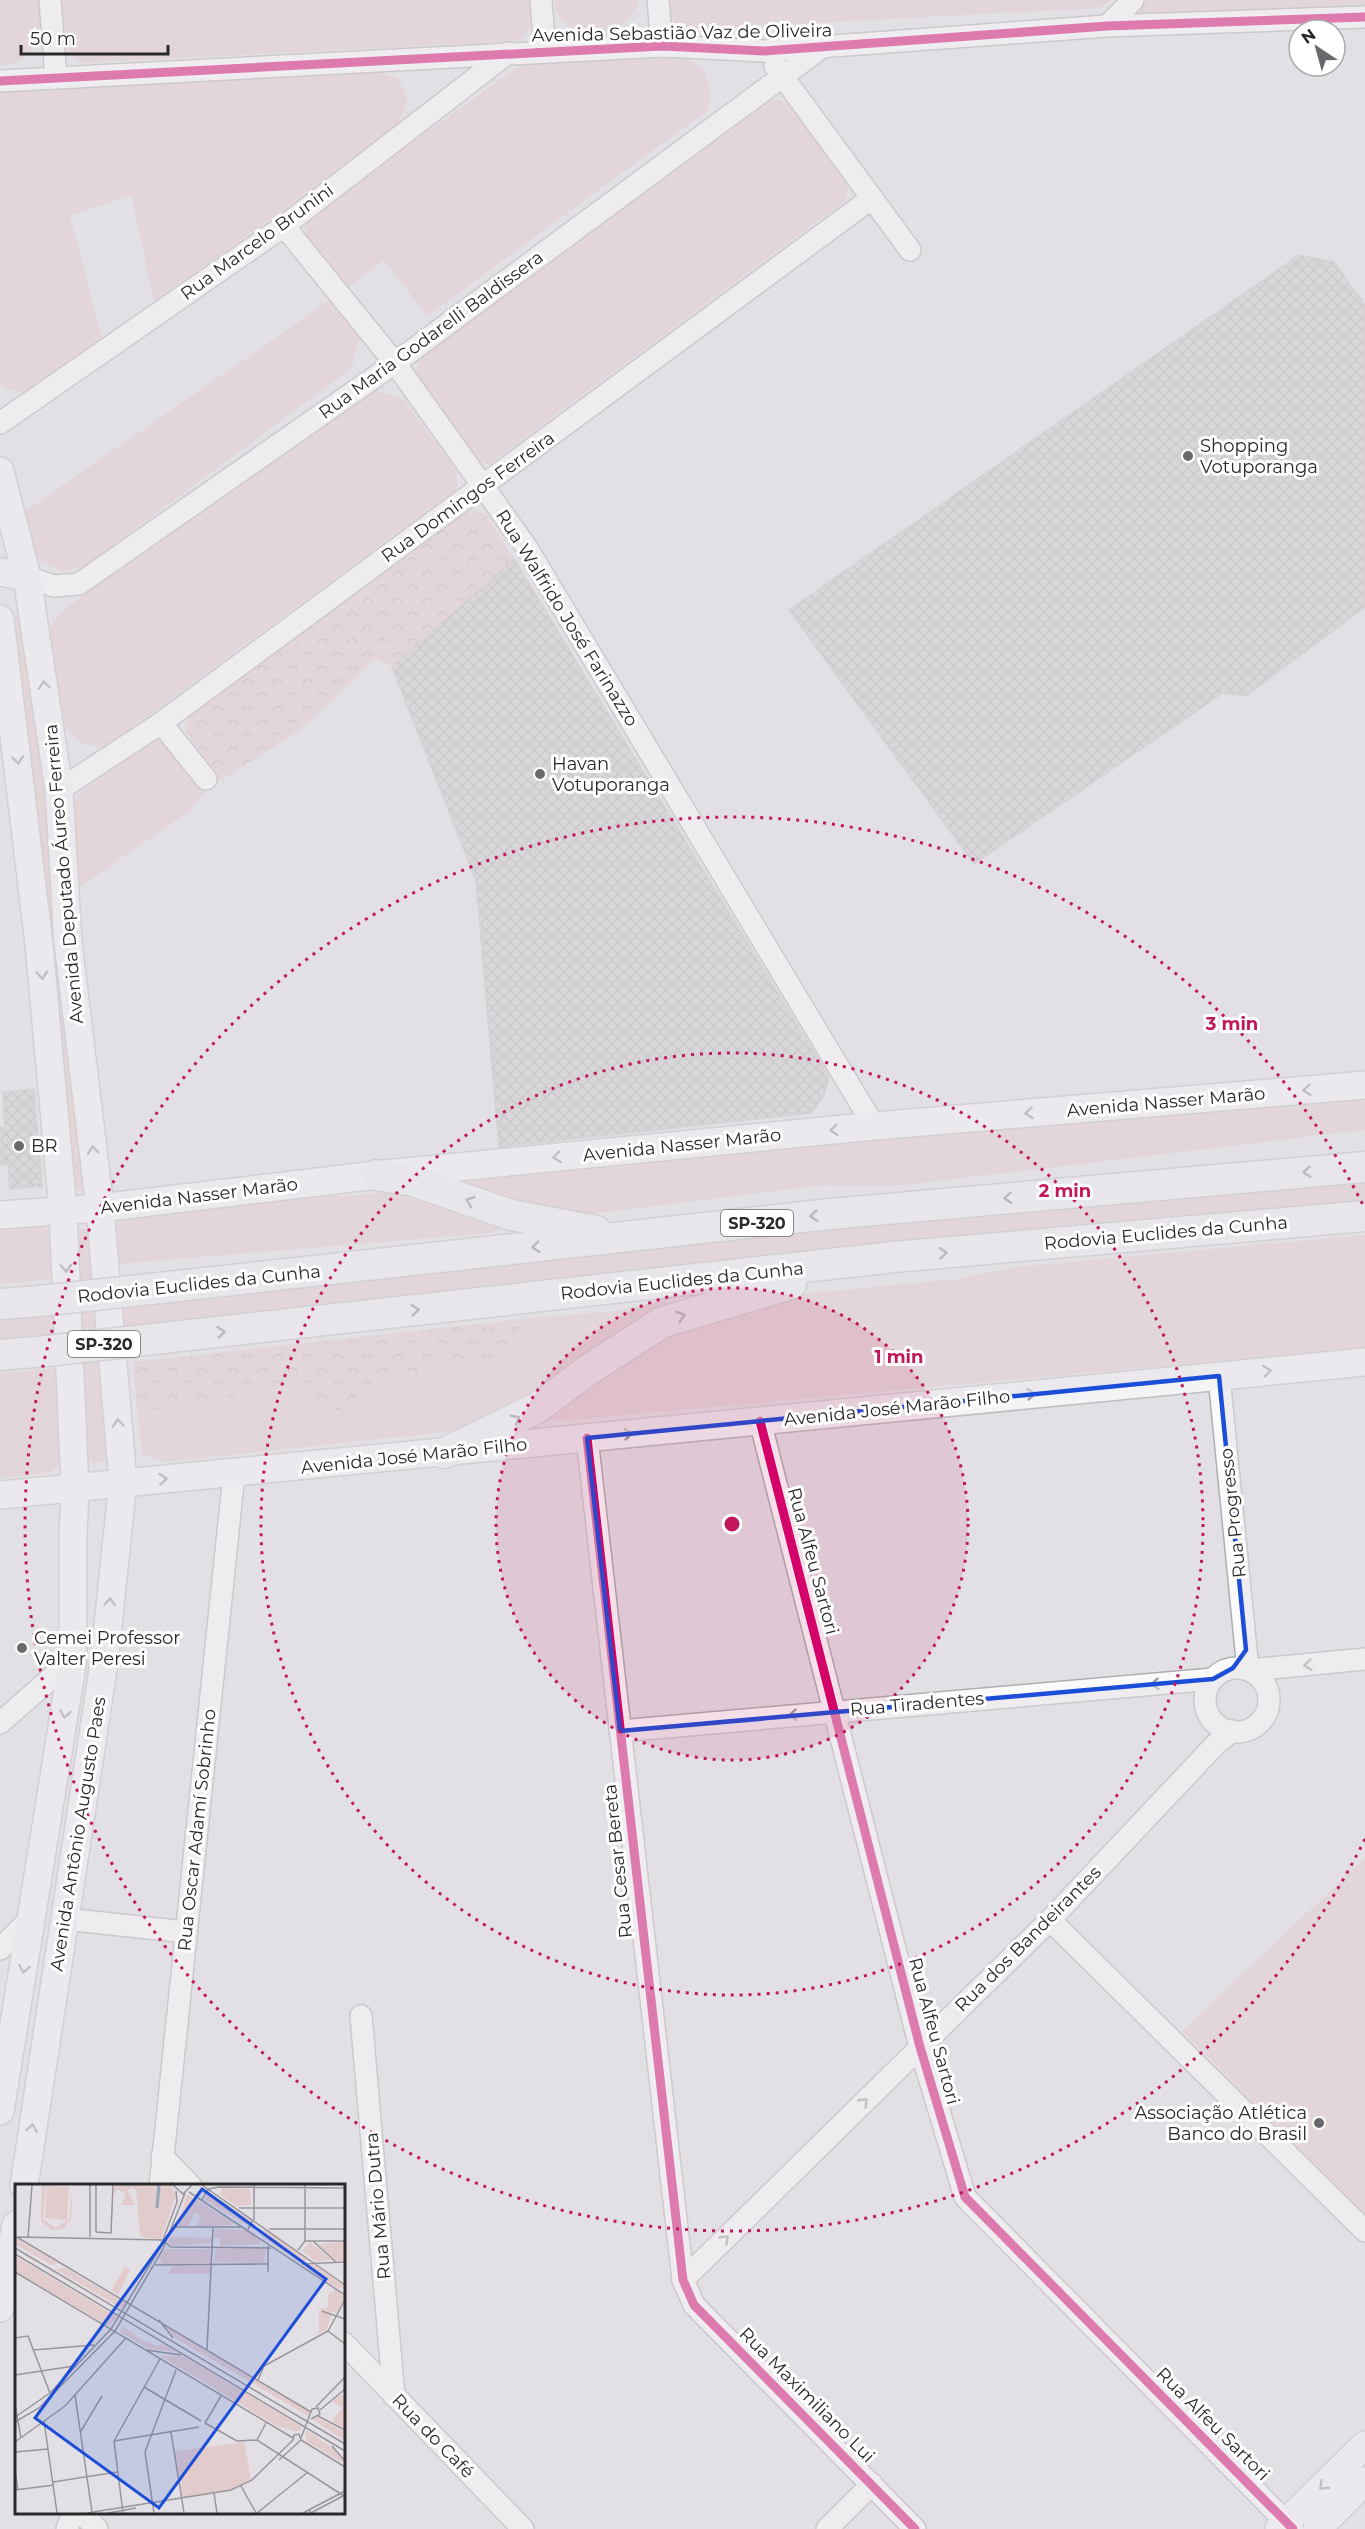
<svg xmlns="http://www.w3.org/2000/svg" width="1365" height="2529" viewBox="0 0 1365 2529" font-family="Montserrat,sans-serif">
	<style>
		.grass { fill: #e1cbcd }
		.forest { fill: url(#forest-crowns) }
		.building { fill: url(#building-cross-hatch); stroke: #c5c1c4; stroke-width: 1.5 }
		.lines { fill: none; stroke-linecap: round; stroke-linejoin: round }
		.minor-casing { stroke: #b0adb1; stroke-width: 24 }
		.major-casing { stroke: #bebdbf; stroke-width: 30 }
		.highway-casing { stroke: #bebdbf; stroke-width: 33 }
		.minor { stroke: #fbfafb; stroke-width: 21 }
		.major { stroke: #f3f4f6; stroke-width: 27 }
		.highway { stroke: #efeef2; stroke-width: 30 }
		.highway-bridge-casing { stroke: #bebdbf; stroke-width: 33; stroke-linecap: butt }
		.highway-bridge { stroke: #efeef2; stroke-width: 30 }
		.cycleway-casing { stroke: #fff; stroke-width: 13 }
		.cycleway { stroke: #d6006c; stroke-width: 9 }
		.oneway { stroke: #99989b }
		.oneway2 { stroke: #8d8b8f }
		.oneway3 { stroke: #9d9c9e }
		.marked { fill: none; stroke: #1d4ed8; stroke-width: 4.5; stroke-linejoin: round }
		.ring { fill: none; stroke: #c2185b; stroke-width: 3; stroke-dasharray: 3 6 }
		.poi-dot { fill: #6b686d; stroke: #fff; stroke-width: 2 }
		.labels { text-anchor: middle; stroke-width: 6; stroke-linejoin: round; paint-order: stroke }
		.shield { fill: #fff; stroke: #6b686b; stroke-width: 1.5 }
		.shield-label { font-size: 16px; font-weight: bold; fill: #2b282c }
		.street-label { font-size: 18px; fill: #2b282c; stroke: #fff }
		.poi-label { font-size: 18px; fill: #2b282c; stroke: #fff; text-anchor: start }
		.inset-river { fill: none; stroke: #96a5b7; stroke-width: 3 }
		.inset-road { fill: none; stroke: #99969b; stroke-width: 1.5 }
		.view { fill: #1d4ed8; fill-opacity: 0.15; stroke: #1d4ed8; stroke-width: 3 }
		.inset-edge { fill: none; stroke: #2b282c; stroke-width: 3 }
		.centre { fill: #c2185b; stroke: #fff; stroke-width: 3 }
		.ring-label { font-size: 18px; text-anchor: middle; font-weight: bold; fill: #c2185b; stroke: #fff; stroke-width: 6; stroke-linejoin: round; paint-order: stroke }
	</style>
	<defs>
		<pattern id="forest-crowns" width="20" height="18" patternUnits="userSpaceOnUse" patternTransform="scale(1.5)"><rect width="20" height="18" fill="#e1cbcd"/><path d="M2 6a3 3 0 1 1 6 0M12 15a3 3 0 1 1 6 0" fill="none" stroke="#c1aeb0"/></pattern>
		<pattern id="building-cross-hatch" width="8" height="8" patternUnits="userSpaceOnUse" patternTransform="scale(1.5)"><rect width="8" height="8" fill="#cdc9cc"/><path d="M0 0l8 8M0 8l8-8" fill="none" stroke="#b0adaf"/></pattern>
	</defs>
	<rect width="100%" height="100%" fill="#e3e0e5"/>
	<!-- grass -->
	<g class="grass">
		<path d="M 0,0 L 40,0 C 53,32 34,63 0,66 Z"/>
		<path d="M 61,0 L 530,0 C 530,25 540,19 519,41 L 82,63 C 54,44 66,29 61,0 Z"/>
		<path d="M 554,0 L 639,0 C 624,46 562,48 554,0 Z"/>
		<polygon points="666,0 1112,0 1099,8 684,30 669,17"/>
		<polygon points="1142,0 1365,0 1365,8 1143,15 1138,9"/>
		<path d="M 662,55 C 699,58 715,71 708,110 L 427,316 L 384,260 L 346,289 L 306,237 L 306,218 L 515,69 L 529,62 Z"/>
		<polygon points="371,69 399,79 408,100 398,123 277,215 154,301 131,195 70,216 102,338 25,392 7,389 0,383 0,89"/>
		<polygon points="764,99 788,101 848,179 846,200 489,464 473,460 415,375 420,355"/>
		<polygon points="330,300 359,337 352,368 88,564 63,572 38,560 24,512"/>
		<polygon points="371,389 403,399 457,471 457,489 104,748 82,743 58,723 48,628 65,609"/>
		<polygon points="20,615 47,792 59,923 46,928 12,622 13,617"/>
		<polygon points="150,740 167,740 210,787 188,812 77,889 69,809 79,794"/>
		<polygon points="53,951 59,951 86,1183 83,1190 72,1191 47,958"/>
		<polygon points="1365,1092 1365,1130 896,1186 821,1185 589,1214 514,1210 454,1184 469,1178"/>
		<polygon points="1365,1176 1365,1206 119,1331 115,1306 632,1245"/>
		<polygon points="385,1193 460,1209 504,1227 491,1233 114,1264 111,1228 122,1218 300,1194 342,1196"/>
		<polygon points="45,1226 51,1235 56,1279 0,1284 0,1230"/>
		<polygon points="77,1228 83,1228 90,1232 108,1456 102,1462 93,1463 87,1455 73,1233"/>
		<polygon points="1365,1235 1365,1348 555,1421 549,1414 668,1326 790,1295 957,1279 1014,1267"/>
		<polygon points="665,1300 671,1307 527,1401 456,1431 163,1462 142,1454 137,1408 176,1410 270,1388 298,1389 319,1411 341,1410 382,1378 509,1359 523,1319 614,1311"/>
		<polygon points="57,1315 57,1336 0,1341 0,1319"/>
		<polygon points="58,1368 59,1465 50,1473 0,1478 0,1373"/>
		<polygon points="1365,1858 1365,2215 1182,2031"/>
	</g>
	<!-- forest -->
	<g class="forest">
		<polygon points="460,509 485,513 514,559 392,667 376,658 302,729 210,787 216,779 214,769 185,731 190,712"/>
		<polygon points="523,1319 509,1359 382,1378 341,1410 319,1411 298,1389 270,1388 176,1410 137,1408 133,1362"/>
	</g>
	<!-- building -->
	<g class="building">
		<polygon points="1299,255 1334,262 1365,305 1365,607 1246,696 1223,693 974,864 789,610"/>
		<polygon points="514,559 826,1072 829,1078 823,1097 811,1113 499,1147 476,881 392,667"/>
		<polygon points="34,1089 42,1186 10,1189 8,1164 0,1165 0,1128 5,1127 3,1092"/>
	</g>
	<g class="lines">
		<defs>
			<g id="minor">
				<polyline points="50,0 56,78"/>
				<polyline points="541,0 545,51"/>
				<polyline points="658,0 662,46"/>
				<polyline points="1107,26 1133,0"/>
				<polyline points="775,66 910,250"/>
				<polyline points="0,81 662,46 764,51 1107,26 1365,17"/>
				<polyline points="284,226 395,363 527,548 874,1126"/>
				<polyline points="0,423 284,226 508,53"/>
				<polyline points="27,577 54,586 79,584 395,363 821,48"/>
				<polyline points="161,723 206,779"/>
				<polyline points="59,790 161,723 872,198"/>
				<polyline points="1219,1376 1248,1670"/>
				<polyline points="760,1421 920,2047 965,2197 1293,2529"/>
				<polyline points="587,1438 683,2280 694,2305 915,2529"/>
				<circle cx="1237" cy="1700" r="32"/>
				<polyline points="1250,1670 1365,1659"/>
				<polyline points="0,1723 73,1659"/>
				<polyline points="620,1731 1213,1679"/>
				<polyline points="65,1919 186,1932"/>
				<polyline points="1050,1920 1365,2231"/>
				<polyline points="0,1949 33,1916"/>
				<polyline points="361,2016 394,2396"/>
				<polyline points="162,2156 191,2186"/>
				<polyline points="160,2186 234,1474"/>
				<polyline points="683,2280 1050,1920 1215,1745 1232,1731"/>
				<polyline points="344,2343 523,2529"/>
				<polyline points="81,2512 97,2529"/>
				<polyline points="67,2529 73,2512"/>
				<polyline points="827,2529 872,2484"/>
			</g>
			<g id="major">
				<polyline points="0,471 27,577 59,790 68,942 100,1208 123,1482 104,1663 24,2186"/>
				<polyline points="0,572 27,577"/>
				<polyline points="0,619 39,944 63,1210 75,1488 73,1537 73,1659 0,2111"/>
				<polyline points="0,1215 100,1208 376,1175 874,1126 1365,1085"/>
				<polyline points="0,1495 1365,1362"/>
				<polyline points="0,2308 16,2225"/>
				<polyline points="1279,2529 1365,2445"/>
				<polyline points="1317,2529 1365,2481"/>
			</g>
			<g id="highway">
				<polyline points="376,1175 413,1181 511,1215 596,1231"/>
				<polyline points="150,1289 830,1214 1365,1167"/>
				<polyline points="0,1304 40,1301"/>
				<polyline points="163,1338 894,1257 1365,1216"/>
				<polyline points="0,1355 46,1351"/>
				<polyline points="444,1453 537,1408 591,1368 663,1322 791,1284"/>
			</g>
		</defs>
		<!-- minor casing -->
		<use href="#minor" class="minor-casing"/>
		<!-- major casing -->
		<use href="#major" class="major-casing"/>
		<!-- highway casing -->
		<use href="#highway" class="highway-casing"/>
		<!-- minor -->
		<use href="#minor" class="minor"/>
		<!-- major -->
		<use href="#major" class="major"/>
		<!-- highway -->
		<use href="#highway" class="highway"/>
		<defs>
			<g id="highway-bridge">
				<polyline points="40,1301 150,1289"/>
				<polyline points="46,1351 163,1338"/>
			</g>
		</defs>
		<!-- highway-bridge casing -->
		<use href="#highway-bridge" class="highway-bridge-casing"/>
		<!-- highway-bridge -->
		<use href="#highway-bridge" class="highway-bridge"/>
		<defs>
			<g id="cycleway">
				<polyline points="0,81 662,46 764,51 1107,26 1365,17"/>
				<polyline points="760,1421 920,2047 965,2197 1293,2529"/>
				<polyline points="587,1438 683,2280 694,2305 915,2529"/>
			</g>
		</defs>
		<!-- cycleway casing -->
		<use href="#cycleway" class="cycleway-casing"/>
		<!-- cycleway -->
		<use href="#cycleway" class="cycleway"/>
	</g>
	<!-- one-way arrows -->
	<defs><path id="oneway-chevron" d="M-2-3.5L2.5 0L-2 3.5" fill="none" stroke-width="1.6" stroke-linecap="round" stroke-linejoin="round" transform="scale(1.5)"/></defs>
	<g class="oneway">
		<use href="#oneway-chevron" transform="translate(44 685) rotate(-98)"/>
		<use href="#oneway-chevron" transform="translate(18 760) rotate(84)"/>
		<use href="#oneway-chevron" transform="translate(42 975) rotate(85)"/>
		<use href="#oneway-chevron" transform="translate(1307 1090) rotate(175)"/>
		<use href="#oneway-chevron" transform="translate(1029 1113) rotate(175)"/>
		<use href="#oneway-chevron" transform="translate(834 1130) rotate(175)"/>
		<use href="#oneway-chevron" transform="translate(93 1150) rotate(-97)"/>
		<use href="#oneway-chevron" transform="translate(557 1157) rotate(174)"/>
		<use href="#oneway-chevron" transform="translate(66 1268) rotate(87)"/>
		<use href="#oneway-chevron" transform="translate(1267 1371) rotate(-6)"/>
		<use href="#oneway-chevron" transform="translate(1031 1394) rotate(-6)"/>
		<use href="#oneway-chevron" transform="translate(118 1423) rotate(-95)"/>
		<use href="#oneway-chevron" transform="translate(628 1434) rotate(-6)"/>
		<use href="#oneway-chevron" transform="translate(163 1479) rotate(-4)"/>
		<use href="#oneway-chevron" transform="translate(110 1602) rotate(-85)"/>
		<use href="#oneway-chevron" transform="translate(65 1714) rotate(99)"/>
		<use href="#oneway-chevron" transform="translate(24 1969) rotate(100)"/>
		<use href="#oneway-chevron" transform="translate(32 2128) rotate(-81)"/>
		<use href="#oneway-chevron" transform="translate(1323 2486) rotate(136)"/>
	</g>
	<g class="oneway2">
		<use href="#oneway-chevron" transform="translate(1307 1172) rotate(175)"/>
		<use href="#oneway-chevron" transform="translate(1008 1198) rotate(175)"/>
		<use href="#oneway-chevron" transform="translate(470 1201) rotate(-160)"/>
		<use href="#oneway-chevron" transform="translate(814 1216) rotate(174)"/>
		<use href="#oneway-chevron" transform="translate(536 1247) rotate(174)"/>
		<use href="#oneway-chevron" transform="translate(943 1253) rotate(-5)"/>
		<use href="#oneway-chevron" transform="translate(415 1310) rotate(-6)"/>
		<use href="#oneway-chevron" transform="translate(681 1316) rotate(-17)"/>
		<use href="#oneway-chevron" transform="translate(221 1332) rotate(-6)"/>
		<use href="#oneway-chevron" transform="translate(516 1419) rotate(-28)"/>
	</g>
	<g class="oneway3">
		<use href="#oneway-chevron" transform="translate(1308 1665) rotate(174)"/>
		<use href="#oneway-chevron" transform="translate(1155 1684) rotate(175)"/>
		<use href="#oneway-chevron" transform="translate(793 1715) rotate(175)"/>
		<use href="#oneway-chevron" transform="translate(864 2102) rotate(-44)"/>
		<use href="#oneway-chevron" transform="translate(725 2239) rotate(-44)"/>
	</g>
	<!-- marked area -->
	<path d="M0 0H1365V2529H0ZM 1219,1376 L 1246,1650 L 1233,1668 L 1213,1679 L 620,1731 L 587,1438 Z" fill="#e3e0e5" fill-opacity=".55" fill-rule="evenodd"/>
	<path class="marked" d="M 1219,1376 L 1246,1650 L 1233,1668 L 1213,1679 L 620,1731 L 587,1438 Z"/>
	<!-- distance rings -->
	<circle cx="732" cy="1524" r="236" fill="#c2185b" fill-opacity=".12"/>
	<g class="ring">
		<circle cx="732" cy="1524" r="236"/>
		<circle cx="732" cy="1524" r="471"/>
		<path d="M1365 1839A707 707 0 1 1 1365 1209"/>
	</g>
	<!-- markers -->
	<g class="poi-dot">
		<circle cx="1188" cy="456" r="6"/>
		<circle cx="540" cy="774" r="6"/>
		<circle cx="19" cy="1146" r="6"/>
		<circle cx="22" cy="1648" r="6"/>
		<circle cx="1319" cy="2123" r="6"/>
	</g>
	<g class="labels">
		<!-- shield labels -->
		<g class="shield">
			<rect x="721" y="1210" width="72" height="26" rx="4.5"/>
			<rect x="68" y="1331" width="72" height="26" rx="4.5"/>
		</g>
		<g class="shield-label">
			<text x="757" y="1229">SP-320</text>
			<text x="104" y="1350">SP-320</text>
		</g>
		<!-- street labels -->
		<g class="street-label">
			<text transform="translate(682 33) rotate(-1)" y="6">Avenida Sebastião Vaz de Oliveira</text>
			<text transform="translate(257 242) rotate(-36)" y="6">Rua Marcelo Brunini</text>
			<text transform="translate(431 335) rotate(-36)" y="6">Rua Maria Godarelli Baldissera</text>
			<text transform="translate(468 497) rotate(-36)" y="6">Rua Domingos Ferreira</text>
			<text transform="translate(567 618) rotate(58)" y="6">Rua Walfrido José Farinazzo</text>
			<text transform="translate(64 874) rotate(-95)" y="6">Avenida Deputado Áureo Ferreira</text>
			<text transform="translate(1166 1102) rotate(-5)" y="6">Avenida Nasser Marão</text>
			<text transform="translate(682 1145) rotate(-6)" y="6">Avenida Nasser Marão</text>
			<text transform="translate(199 1196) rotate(-7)" y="6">Avenida Nasser Marão</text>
			<text transform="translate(1166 1233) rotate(-5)" y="6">Rodovia Euclides da Cunha</text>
			<text transform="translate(682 1281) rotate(-6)" y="6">Rodovia Euclides da Cunha</text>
			<text transform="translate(199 1284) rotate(-6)" y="6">Rodovia Euclides da Cunha</text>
			<text transform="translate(897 1408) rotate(-6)" y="6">Avenida José Marão Filho</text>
			<text transform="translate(414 1456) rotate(-6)" y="6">Avenida José Marão Filho</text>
			<text transform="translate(1233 1513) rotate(-96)" y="6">Rua Progresso</text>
			<text transform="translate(813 1561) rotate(75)" y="6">Rua Alfeu Sartori</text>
			<text transform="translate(917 1704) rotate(-5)" y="6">Rua Tiradentes</text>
			<text transform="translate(197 1830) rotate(-84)" y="6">Rua Oscar Adamí Sobrinho</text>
			<text transform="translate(78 1834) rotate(-81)" y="6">Avenida Antônio Augusto Paes</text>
			<text transform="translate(618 1861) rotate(-96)" y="6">Rua Cesar Bereta</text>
			<text transform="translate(1028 1939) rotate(-45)" y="6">Rua dos Bandeirantes</text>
			<text transform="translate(934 2031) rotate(75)" y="6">Rua Alfeu Sartori</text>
			<text transform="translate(378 2206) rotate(-95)" y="6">Rua Mário Dutra</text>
			<text transform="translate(807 2395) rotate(45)" y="6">Rua Maximiliano Lui</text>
			<text transform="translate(1213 2424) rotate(45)" y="6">Rua Alfeu Sartori</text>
			<text transform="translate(433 2436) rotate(46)" y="6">Rua do Café</text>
		</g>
		<!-- poi labels -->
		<g class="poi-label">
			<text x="1200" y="452">Shopping<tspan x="1200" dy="21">Votuporanga</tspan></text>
			<text x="552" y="770">Havan<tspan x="552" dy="21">Votuporanga</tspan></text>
			<text x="31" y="1152">BR</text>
			<text x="34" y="1644">Cemei Professor<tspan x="34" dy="21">Valter Peresi</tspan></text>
			<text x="1307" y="2119" text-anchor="end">Associação Atlética<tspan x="1307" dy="21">Banco do Brasil</tspan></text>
		</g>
	</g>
	<!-- overview -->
	<g transform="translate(15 2184)">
		<rect width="330" height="330" fill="#e3e0e5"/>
		<path d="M 27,1 L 31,1 L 28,35 L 41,44 L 54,35 L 58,1 L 56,35 L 48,45 L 36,46 L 26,37 ZM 100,1 L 131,1 L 133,18 L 124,41 L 121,6 L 116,3 L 113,7 L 120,21 L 106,21 L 111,10 L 103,5 L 98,11 ZM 140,1 L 149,1 L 144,35 L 138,41 ZM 32,2 L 54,3 L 52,36 L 30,34 ZM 207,4 L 235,5 L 236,21 L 222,22 L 205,11 ZM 193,8 L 237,37 L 234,42 L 190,16 ZM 172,10 L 218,39 L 217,41 L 181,43 L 186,32 L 179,29 L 174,42 L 163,42 ZM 200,45 L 231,46 L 245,55 L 245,60 L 205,62 L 205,54 L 199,54 ZM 248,47 L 255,47 L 292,76 L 286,78 L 247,53 ZM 155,53 L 197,54 L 197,59 L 158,62 L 153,58 ZM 0,54 L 44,80 L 36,81 L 0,60 ZM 295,58 L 315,74 L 315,76 L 300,77 L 287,67 ZM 250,64 L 250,79 L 199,78 L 201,65 ZM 150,65 L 195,65 L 196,79 L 147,80 L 144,74 ZM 0,72 L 102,133 L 94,142 L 0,87 ZM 298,80 L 328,101 L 328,103 L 324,105 L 289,82 ZM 110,83 L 115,86 L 103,111 L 96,106 ZM 50,84 L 110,119 L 108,125 L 40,85 ZM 320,105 L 330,114 L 322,129 L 308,126 L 317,131 L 311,146 L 304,150 L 304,125 L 313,124 L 313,111 ZM 107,142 L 125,155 L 143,162 L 147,159 L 162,168 L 134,165 L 105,148 ZM 150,142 L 294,227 L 293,232 L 160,154 ZM 144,171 L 170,173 L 287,243 L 283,248 L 262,242 ZM 324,211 L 330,212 L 330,245 L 317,237 L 327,224 L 317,217 ZM 301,233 L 330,248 L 330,257 L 298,236 ZM 291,246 L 319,265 L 330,280 L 291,257 ZM 229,258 L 236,295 L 216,305 L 167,314 L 160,267 Z" fill="#e1cbcd"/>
		<path d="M 131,1 L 140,1 L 138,40 L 144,35 L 149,1 L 157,1 L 161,12 L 146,55 L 126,53 L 124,42 L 133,18 ZM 330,58 L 330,77 L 322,77 L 303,60 ZM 157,82 L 195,82 L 197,90 L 154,90 Z" fill="#e1cbcd"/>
		<path class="inset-river" d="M 142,24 L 144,1"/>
		<path class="inset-road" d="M 81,1 L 81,48M 158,1 L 168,10 L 177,1M 187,1 L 330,101M 174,8 L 330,111M 187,16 L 193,5 L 204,3 L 330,4M 224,24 L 330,24M 158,43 L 228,43M 233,45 L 239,35 L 239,1M 254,45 L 330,45M 81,48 L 96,49 L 98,1M 0,52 L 296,228M 3,53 L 148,56M 13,53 L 17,1M 75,53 L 75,1M 290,57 L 330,57M 298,57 L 321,78M 151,59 L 156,63 L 256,64M 253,62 L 253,88M 0,64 L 330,260M 283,66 L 290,57 L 290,1M 0,70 L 330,267M 287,80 L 330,78M 140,81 L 253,80M 0,88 L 278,254M 307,127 L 330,135M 144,136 L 158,154M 313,147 L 330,116M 313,147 L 330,160M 0,154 L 13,152 L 35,209M 192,165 L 198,44M 18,166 L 79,161M 131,166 L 166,171M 0,191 L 59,182M 243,196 L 249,182 L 313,147M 129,203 L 186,237M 60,211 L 77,328M 0,221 L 6,254M 301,223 L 330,193M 305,226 L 330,205M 303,232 L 330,246M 0,233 L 35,209 L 96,145 L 145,64 L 162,18 L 161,7M 29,237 L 42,329M 0,238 L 24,224 L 100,147 L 148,65 L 170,9M 190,239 L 222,257 L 242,256 L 329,312M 190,239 L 206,212M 66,247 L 87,212M 156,248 L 169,329M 286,254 L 297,225 L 303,224 L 305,230 L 296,235M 242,256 L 251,239M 278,256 L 279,251 L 284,250 L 286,256 L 330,283M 99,257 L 145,175M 99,257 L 184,243M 99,257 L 108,329M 0,258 L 50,222 L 111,154M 317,262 L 330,277M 0,268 L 33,265M 264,276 L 286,256M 0,287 L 3,306M 38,298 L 102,288M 226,302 L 241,329M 0,306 L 39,301M 199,309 L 202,329M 294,326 L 296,329 L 328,312M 72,329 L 216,306 L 237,296 L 278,256M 93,329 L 121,324M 139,329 L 130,268 L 161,186M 242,329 L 293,288M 288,329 L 330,307"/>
		<path class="view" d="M 187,5 L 311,95 L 144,324 L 20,234 Z"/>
		<rect width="330" height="330" class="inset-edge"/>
	</g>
	<circle cx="732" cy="1524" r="9" class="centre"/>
	<g class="ring-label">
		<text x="1232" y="1030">3 min</text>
		<text x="1065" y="1197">2 min</text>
		<text x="899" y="1363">1 min</text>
	</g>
	<!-- north arrow -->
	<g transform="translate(1317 48) rotate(324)"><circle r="28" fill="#ffffff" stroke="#aaa9ab" stroke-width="1.5"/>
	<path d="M0-4.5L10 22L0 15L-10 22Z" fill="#6b686d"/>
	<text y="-9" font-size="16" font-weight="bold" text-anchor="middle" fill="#2b282c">N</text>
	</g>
	<!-- scale -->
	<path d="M21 45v9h147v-9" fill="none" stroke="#2b282c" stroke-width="3"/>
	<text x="30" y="45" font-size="18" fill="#2b282c" stroke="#ffffff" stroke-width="4.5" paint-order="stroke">50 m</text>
</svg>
